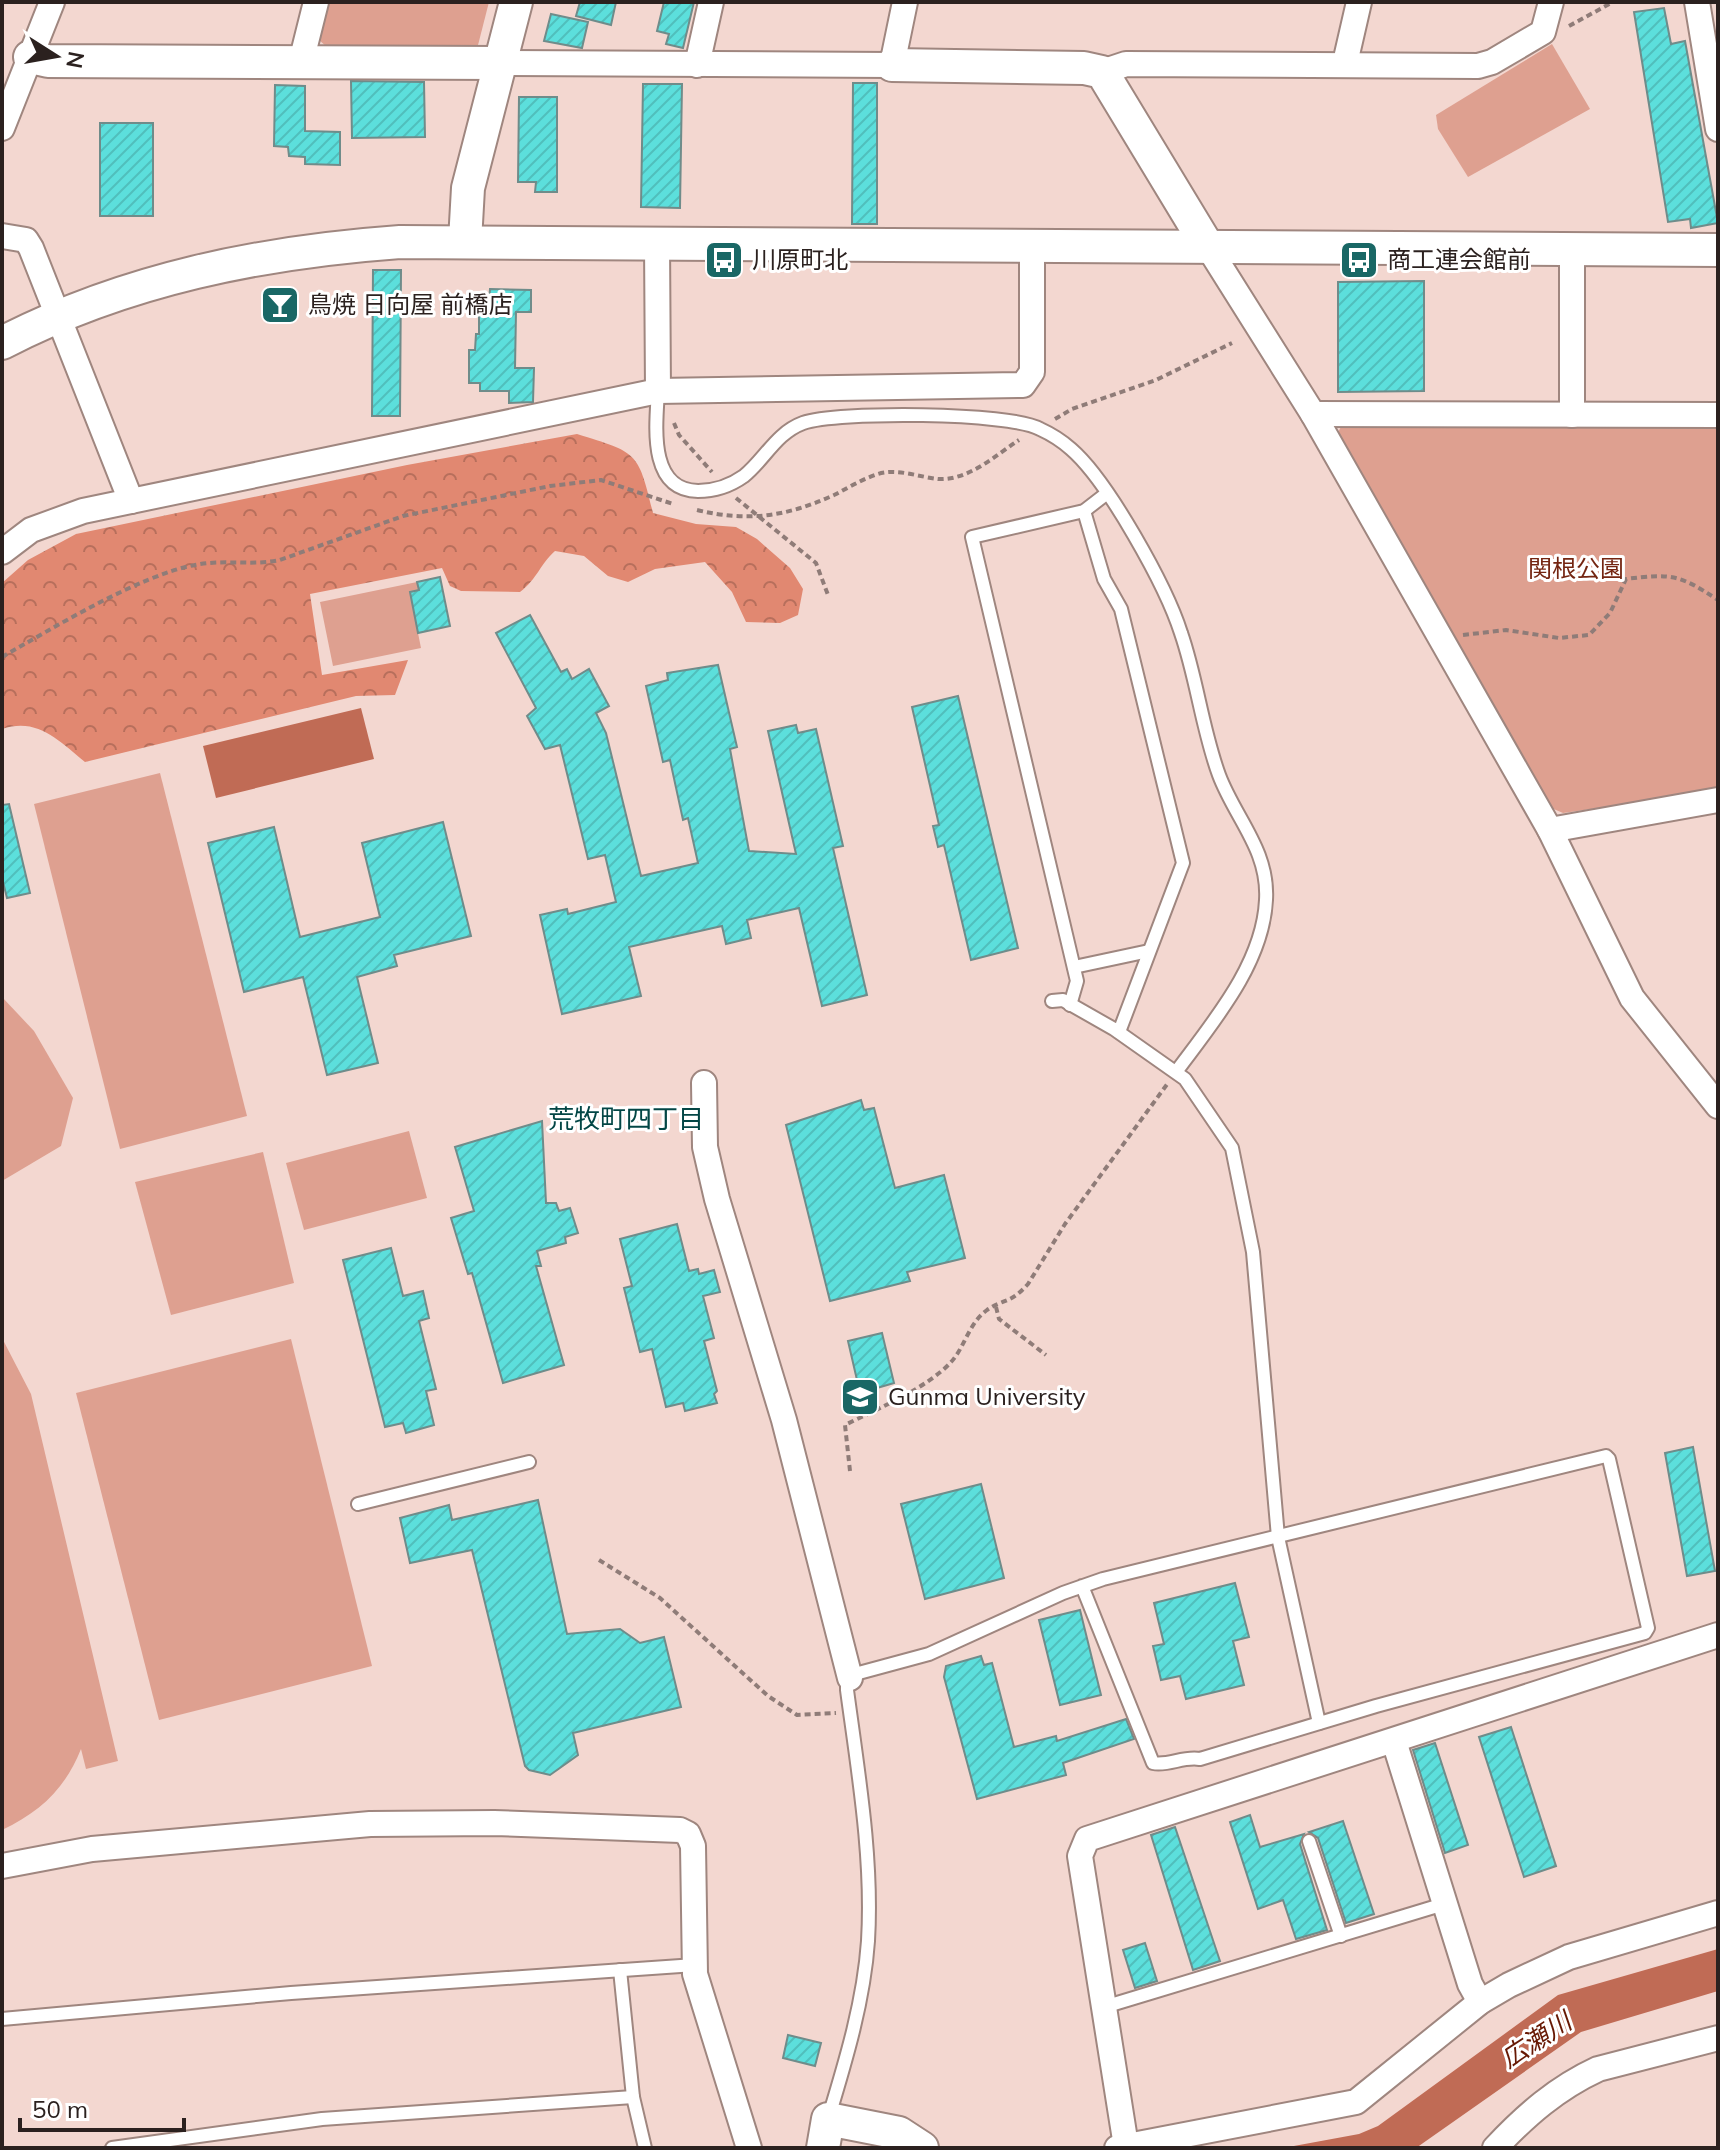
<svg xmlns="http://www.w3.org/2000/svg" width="1720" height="2150" viewBox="0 0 1720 2150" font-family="Mulish,'Noto Sans JP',sans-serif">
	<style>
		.forest { fill: url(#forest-crowns) }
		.park { fill: #dea090 }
		.water { fill: #c06b55 }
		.building { fill: url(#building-hatch); stroke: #6f8c8a; stroke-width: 2 }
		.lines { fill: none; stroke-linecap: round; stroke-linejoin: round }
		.lane-casing { stroke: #9f867f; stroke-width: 16 }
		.street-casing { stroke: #9f867f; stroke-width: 28 }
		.secondary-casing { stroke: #9f867f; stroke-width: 36 }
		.path { stroke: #8f7c78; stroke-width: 4; stroke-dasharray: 6 4; stroke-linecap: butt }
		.lane { stroke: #fff; stroke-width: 12 }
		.street { stroke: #fff; stroke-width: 24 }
		.secondary { stroke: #fff; stroke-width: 32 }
		.labels { text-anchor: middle; stroke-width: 6; stroke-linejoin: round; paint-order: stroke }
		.poi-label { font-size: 24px; fill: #2b211f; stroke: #fff; text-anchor: start }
		.park-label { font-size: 24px; fill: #742511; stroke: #fff }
		.neighbourhood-label { font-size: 26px; fill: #034645; stroke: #fff }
		.water-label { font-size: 26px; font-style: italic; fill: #671803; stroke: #fff }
	</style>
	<defs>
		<pattern id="forest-crowns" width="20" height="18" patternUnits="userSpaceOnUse" patternTransform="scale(2)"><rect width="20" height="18" fill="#e18871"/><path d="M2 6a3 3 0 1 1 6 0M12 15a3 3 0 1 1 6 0" fill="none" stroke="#b76f5c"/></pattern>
		<pattern id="building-hatch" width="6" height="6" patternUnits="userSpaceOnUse" patternTransform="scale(2)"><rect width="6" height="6" fill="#5cdfdc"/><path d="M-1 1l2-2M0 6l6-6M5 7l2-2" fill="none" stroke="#50bfbc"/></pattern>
	</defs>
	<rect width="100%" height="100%" fill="#f3d7d0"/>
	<!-- forest -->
	<path class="forest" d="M 577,434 C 638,453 638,451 653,513 L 696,524 L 736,527 L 757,539 L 790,568 L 803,589 L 798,615 L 780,623 L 746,622 L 732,592 L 705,562 L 655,569 L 628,582 L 608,576 L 584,556 L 555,551 C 540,564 538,578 520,592 L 461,591 L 450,586 L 442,568 L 310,594 L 322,675 L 408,660 L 395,695 L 356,696 L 85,762 C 59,741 38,717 2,729 L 2,583 L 28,560 L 76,534 L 407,465 Z"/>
	<!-- park -->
	<g class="park">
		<polygon points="327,2 489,2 477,49 328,48 318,39"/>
		<polygon points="1552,44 1590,109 1468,177 1438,129 1436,115"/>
		<polygon points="1343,423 1718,423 1718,791 1563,813 1549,807 1336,436"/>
		<polygon points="417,582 419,590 410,593 421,648 333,666 320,602"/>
		<polygon points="160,773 247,1116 120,1149 34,804"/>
		<polygon points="2,997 34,1031 73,1098 61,1146 2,1181"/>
		<polygon points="409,1131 427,1198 304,1230 286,1163"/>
		<polygon points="263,1152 294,1283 171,1315 135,1182"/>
		<path d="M 2,1338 L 31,1394 L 118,1761 L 86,1769 L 81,1749 C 65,1789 40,1812 2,1830 Z"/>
		<polygon points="291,1339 372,1666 159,1720 76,1393"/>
	</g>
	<!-- water -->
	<g class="water">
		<polygon points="361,708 374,759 216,798 203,746"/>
		<polygon points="1718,1949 1718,1991 1581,2032 1416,2148 1283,2148 1359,2134 1378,2126 1558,1995"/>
	</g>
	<!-- building -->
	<g class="building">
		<polygon points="580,2 616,2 611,25 576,16"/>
		<polygon points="664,2 694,2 683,48 666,44 669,34 657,31"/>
		<polygon points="1664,8 1671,44 1685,41 1718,223 1691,228 1690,219 1668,222 1634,12"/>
		<polygon points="551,14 588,22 582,48 544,41"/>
		<polygon points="351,81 424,82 425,137 352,138"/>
		<polygon points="853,83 877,83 877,224 852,224"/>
		<polygon points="643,84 682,84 680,208 641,207"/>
		<polygon points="275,85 305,86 305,131 340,132 340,165 305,164 305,157 289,156 288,147 274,146"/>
		<polygon points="519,97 557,97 557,192 535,192 536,182 518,182"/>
		<rect x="100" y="123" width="53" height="93"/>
		<polygon points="373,270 401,270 400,416 372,416"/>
		<polygon points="1424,281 1424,391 1338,392 1338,282"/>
		<polygon points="490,289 531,290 531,312 516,312 515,368 534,368 533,402 509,403 509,391 480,391 480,383 469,383 469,350 475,350 476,334 479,334 479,302 489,302"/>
		<polygon points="440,577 450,626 418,633 410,592 419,590 417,582"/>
		<polygon points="530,615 561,672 567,669 572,679 589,669 609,706 596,713 606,733 641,876 698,863 688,818 683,820 670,760 663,762 646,686 668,680 667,673 718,665 737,747 730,749 749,851 796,854 768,731 796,725 798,733 816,729 843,846 833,848 867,995 822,1006 799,908 747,920 751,938 726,944 722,926 629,947 641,996 562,1014 540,915 567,909 568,914 616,902 605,855 588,859 560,745 545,749 527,716 536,708 496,633"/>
		<polygon points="958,696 1018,948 971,960 944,845 938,847 933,826 939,825 912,707"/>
		<polygon points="9,804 30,893 7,898 2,878 2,805"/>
		<polygon points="443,822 471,936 394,955 397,966 357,977 378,1063 327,1075 303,977 244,992 208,843 274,827 300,937 380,917 362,843"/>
		<polygon points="861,1100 864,1110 874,1108 895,1188 944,1175 965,1258 907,1272 910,1281 830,1301 786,1125"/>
		<polygon points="542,1121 546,1203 556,1203 559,1211 570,1208 578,1233 565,1237 566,1243 537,1251 541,1266 536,1266 564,1365 503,1383 472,1273 468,1274 451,1218 474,1211 455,1147"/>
		<polygon points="677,1224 689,1271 698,1269 699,1274 714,1270 720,1292 703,1296 714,1338 704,1341 717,1391 714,1394 717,1403 685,1411 683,1403 666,1407 652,1349 640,1352 624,1288 632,1286 620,1239"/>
		<polygon points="391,1248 403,1296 423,1291 429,1318 419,1321 436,1389 426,1391 434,1425 406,1433 403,1423 385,1427 343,1260"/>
		<polygon points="882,1333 894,1383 860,1393 848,1341"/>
		<polygon points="1693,1447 1715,1571 1687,1576 1665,1453"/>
		<polygon points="981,1484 1004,1578 925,1599 901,1504"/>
		<polygon points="538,1500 567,1634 620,1629 640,1643 664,1637 681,1707 573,1733 578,1755 550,1775 529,1770 525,1766 472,1550 410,1563 400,1518 449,1505 452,1520"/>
		<polygon points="1235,1583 1249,1637 1233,1641 1244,1685 1186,1699 1180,1676 1161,1680 1153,1646 1164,1644 1154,1603"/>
		<polygon points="1080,1610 1101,1695 1060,1705 1039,1620"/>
		<polygon points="981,1656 984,1665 992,1663 1014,1747 1056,1736 1057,1741 1126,1719 1134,1739 1063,1763 1066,1775 977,1799 944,1677 946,1666"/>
		<polygon points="1511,1727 1556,1866 1524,1877 1479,1737"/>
		<polygon points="1435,1743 1468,1845 1445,1853 1413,1750"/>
		<polygon points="1250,1815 1260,1847 1304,1834 1300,1844 1327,1930 1296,1939 1283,1900 1258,1909 1230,1822"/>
		<polygon points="1343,1821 1374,1914 1346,1923 1318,1838 1309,1832"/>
		<polygon points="1175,1827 1220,1961 1193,1970 1151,1835"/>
		<polygon points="1145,1943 1157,1981 1135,1988 1123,1950"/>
		<polygon points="788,2035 821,2043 815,2066 783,2058"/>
	</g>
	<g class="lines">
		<defs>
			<g id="lane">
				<path d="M 658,391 C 656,426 648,490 698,491 C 715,491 730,486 744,476 C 765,459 776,433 803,423 C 836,411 1010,412 1040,429 C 1051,434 1062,441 1071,449 C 1108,481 1166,586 1181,633 C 1197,679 1202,729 1219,775 C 1235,818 1269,850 1266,900 C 1263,964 1213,1022 1176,1072"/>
				<polyline points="1084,511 1104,579 1121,609 1183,863 1119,1032"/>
				<polyline points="1074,967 1149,951"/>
				<polyline points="1052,1001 1063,1000 1114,1029 1185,1079 1232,1148 1253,1252 1278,1537 1319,1723"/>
				<polyline points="1070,1005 1077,981 972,537 1084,511 1106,494"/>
				<polyline points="358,1504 529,1462"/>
				<polyline points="1309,1841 1341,1936"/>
				<polyline points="620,1970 633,2097 645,2148"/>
				<polyline points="1104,2007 1444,1904"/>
				<polyline points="2,2019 291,1993 695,1965"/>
				<path d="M 829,2116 C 846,2060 864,2000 868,1941 C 873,1858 858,1772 847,1690 L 847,1682 L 855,1674 L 929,1654 L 1063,1593 L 1103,1579 L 1606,1456 L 1609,1459 L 1648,1628 L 1645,1633 L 1376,1706 L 1200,1759 C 1183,1756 1169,1766 1153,1763 L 1082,1586"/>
				<polyline points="112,2148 322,2119 633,2097"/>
			</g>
			<g id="street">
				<polyline points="1697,2 1718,129"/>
				<polyline points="301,62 316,2"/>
				<polyline points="500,63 892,65 905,2"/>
				<polyline points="1345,63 1359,2"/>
				<polyline points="697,65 711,2"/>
				<polyline points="1102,72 1126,64 1478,66 1492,62 1543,32 1551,2"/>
				<polyline points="2,128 52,2"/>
				<polyline points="2,236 26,240 31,248 131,501"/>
				<polyline points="657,242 658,391"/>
				<polyline points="1208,247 1313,414 1550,830 1632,998 1718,1106"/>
				<polyline points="1572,249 1572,415"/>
				<polyline points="1313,414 1718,415"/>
				<polyline points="2,552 31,530 83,511 658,391 1023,385 1032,372 1032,244"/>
				<polyline points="1550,830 1718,800"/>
				<polyline points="704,1083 705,1147 717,1199 784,1420 850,1678"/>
				<polyline points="1394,1741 1470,1984 1480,2002"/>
				<polyline points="2,1866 92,1849 370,1824 494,1823 680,1830 688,1834 693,1846 695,1974 749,2148"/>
				<polyline points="1126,2146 1080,1856 1087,1839 1718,1635"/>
				<polyline points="1117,2148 1356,2102 1480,2002 1509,1985 1569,1957 1718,1913"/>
				<path d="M 1495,2148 C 1526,2115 1557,2088 1598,2069 L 1718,2038"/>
			</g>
			<g id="secondary">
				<polyline points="30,57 48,61 500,63"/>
				<polyline points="892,65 1084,68 1102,72 1208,247"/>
				<polyline points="465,241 468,188 516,2"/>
				<path d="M 2,343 C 126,279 261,252 400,242 L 1718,250"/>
				<polyline points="823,2148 828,2119 899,2133 922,2148"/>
			</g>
		</defs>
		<!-- lane casing -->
		<use href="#lane" class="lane-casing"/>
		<!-- street casing -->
		<use href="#street" class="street-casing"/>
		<!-- secondary casing -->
		<use href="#secondary" class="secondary-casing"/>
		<!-- path -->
		<g class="path">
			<polyline points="1569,26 1613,2"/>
			<polyline points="1055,419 1072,409 1156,380 1232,343"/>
			<polyline points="674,423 679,435 712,472"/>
			<polyline points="736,498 816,563 828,595"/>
			<path d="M 697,510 C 747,522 786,517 834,495 C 848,488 862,479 878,474 C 897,468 919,477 938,479 C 968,481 996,455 1019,440"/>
			<path d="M 1463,635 L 1506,630 L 1559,638 L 1589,635 L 1610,613 L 1626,579 C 1672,573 1680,575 1718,600"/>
			<path d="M 2,657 C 53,628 140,575 195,565 C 224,559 252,566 280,560 L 403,516 L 550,486 L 601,480 L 673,504"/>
			<polyline points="996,1307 999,1319 1046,1355"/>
			<path d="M 850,1471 L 845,1425 C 877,1409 928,1388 952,1361 C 965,1346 969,1323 987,1310 C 1005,1298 1010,1304 1028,1284 L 1065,1224 L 1168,1083"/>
			<polyline points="599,1560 660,1598 768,1696 797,1715 836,1713"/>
		</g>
		<!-- lane -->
		<use href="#lane" class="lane"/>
		<!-- street -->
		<use href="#street" class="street"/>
		<!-- secondary -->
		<use href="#secondary" class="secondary"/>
	</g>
	<!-- icons -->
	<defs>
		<symbol id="bus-square" viewBox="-11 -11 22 22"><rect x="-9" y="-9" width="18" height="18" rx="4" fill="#196765" stroke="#fff"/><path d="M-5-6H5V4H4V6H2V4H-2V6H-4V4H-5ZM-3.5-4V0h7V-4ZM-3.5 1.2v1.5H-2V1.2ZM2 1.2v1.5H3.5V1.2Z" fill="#fff"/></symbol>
		<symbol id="bar-square" viewBox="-11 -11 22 22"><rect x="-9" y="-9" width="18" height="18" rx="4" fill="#196765" stroke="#fff"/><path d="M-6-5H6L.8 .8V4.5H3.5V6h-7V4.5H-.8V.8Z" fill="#fff"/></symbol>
		<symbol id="university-square" viewBox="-11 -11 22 22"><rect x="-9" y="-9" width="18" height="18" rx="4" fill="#196765" stroke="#fff"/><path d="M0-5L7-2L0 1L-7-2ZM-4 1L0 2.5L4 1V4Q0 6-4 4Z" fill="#fff"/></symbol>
	</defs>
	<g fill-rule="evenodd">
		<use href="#bus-square" x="702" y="238" width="44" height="44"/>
		<use href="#bus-square" x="1337" y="238" width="44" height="44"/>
		<use href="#bar-square" x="258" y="283" width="44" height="44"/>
		<use href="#university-square" x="838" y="1375" width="44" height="44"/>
	</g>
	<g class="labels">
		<!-- poi labels -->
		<g class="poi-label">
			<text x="752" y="268">川原町北</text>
			<text x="1387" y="268">商工連会館前</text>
			<text x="308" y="313">鳥焼 日向屋 前橋店</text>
			<text x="888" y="1405">Gunma University</text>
		</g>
		<!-- park labels -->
		<g class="park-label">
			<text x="1576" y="577">関根公園</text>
		</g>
		<!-- neighbourhood labels -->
		<g class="neighbourhood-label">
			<text x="626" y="1128">荒牧町四丁目</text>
		</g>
		<!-- water labels -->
		<g class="water-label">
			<text transform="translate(1536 2040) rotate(-33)" y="9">広瀬川</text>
		</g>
	</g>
	<!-- border -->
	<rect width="1720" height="2150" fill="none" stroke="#2b211f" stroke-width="8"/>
	<!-- north arrow -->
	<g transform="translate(56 56) rotate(101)" stroke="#ffffff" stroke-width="6" paint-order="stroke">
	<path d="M0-6L14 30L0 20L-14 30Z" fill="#2b211f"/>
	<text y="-12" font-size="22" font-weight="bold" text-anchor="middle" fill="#2b211f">N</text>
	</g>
	<!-- scale -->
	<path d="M20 2118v12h164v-12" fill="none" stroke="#2b211f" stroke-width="4"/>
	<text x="32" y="2118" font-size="24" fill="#2b211f" stroke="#ffffff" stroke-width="6" paint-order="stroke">50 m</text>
</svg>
